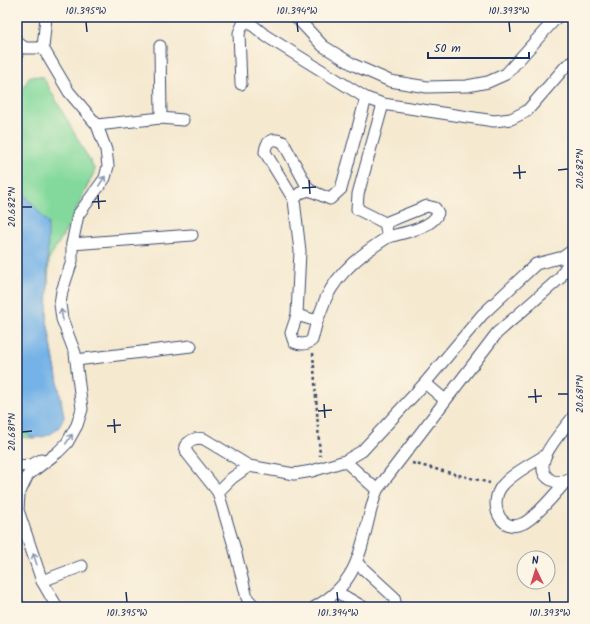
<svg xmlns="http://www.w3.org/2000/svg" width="590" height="624" viewBox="0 0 590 624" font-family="Kalam,sans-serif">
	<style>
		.green { fill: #83d99c; stroke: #4f847d }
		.water { fill: #74b2e7; stroke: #4870a2 }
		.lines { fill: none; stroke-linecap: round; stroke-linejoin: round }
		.minor-casing { stroke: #3c4b6f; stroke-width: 13 }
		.path { stroke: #3c4b6f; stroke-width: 2.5; stroke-dasharray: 3 3; stroke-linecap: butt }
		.minor { stroke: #fff; stroke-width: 11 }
		.oneway { stroke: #8d97ae }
		.ticks { fill: none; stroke: #1b2f5e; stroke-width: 1.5 }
		.neatline { fill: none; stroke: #1b2f5e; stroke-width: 1.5 }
		.ticks-label { font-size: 10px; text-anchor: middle; fill: #1b2f5e }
	</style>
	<rect width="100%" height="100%" fill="#fcf5e5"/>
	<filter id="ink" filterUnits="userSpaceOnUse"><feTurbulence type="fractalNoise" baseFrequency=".025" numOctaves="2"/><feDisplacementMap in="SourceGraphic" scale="8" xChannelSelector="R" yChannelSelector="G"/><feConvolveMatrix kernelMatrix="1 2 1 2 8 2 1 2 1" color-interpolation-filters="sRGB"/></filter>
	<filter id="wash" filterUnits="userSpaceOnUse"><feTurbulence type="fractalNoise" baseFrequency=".012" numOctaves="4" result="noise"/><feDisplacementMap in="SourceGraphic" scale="16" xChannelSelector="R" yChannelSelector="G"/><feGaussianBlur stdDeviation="0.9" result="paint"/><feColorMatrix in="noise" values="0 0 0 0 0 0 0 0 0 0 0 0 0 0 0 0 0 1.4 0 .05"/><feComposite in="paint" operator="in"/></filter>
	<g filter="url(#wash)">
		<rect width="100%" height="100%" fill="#f5e9d0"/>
		<!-- green -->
		<path class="green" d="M 30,76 L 43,77 L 95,170 L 68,227 L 49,259 L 47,321 L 64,417 C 55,439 38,439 17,437 L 17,99 Z"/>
		<!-- water -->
		<path class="water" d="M 17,185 L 48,223 L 47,321 L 64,417 C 58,433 48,437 32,438 L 21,428 L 17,420 Z"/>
	</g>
	<g filter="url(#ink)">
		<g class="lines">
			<defs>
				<g id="minor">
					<polyline points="46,17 43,48 69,92 97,125 106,150 108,166 105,178 78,215 72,244 72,261 62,291 60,304 62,319 75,353 82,409 77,425 67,443 58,452 28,475 19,494 18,510 42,581 57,607"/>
					<polyline points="296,17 323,46 354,65 390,81 427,87 467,86 488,82 506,74 557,17"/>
					<polyline points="245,19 266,36 366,98 383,104 494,121 511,119 527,111 566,66 573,62"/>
					<polyline points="17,41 17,56"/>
					<polyline points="18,43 25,48 43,48"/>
					<polyline points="160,46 161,118"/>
					<polyline points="241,84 239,33 245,19 244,17"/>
					<path d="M 366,98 L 341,189 L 330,199 L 309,190 L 300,193 L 294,200 L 300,251 L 297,315 L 317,321 C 320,314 323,305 326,298 C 339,271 363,253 388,237 L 385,223 L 357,209 L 358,194 L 383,104"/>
					<polyline points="97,125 161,118 183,120"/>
					<path d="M 294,200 L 265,152 C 266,141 272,137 283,142 L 309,190"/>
					<path d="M 385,223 L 427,206 L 435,208 L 438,213 C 433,228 402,233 388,237"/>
					<polyline points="72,244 192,235"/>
					<path d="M 297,315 L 291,333 L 294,342 C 301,345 307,345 312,340 L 317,321"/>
					<polyline points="76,360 191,346"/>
					<polyline points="425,383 445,400"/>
					<path d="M 544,456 C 530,465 513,473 502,486 C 488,503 500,535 524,523 C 537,516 557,492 567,480"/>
					<polyline points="345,461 377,490"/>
					<polyline points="17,466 31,465 41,460"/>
					<path d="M 569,479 C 565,482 556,483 551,480 C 527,466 563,431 573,417"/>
					<path d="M 218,492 L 187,453 L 185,446 C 191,439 196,437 204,439 L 249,466"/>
					<polyline points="357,563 394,597 396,607"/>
					<polyline points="42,581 82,566"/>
					<polyline points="337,592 363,607"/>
					<polyline points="17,602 18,607"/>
					<polyline points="255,607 247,598 234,546 218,492 232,478 249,466 294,474 312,471 345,461 362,451 425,383 482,315 536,264 563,257 573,250"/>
					<path d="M 315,607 C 366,579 360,537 377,490 L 497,333 L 560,278 L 568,263 L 573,260"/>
				</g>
			</defs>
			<!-- minor casing -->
			<use href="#minor" class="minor-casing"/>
			<!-- path -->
			<g class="path">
				<polyline points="313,353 320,456"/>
				<polyline points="412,463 490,483"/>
			</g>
			<!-- minor -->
			<use href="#minor" class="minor"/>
		</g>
		<!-- one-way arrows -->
		<defs><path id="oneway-shaft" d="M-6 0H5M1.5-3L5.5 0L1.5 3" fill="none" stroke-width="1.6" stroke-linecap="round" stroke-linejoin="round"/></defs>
		<g class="oneway">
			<use href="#oneway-shaft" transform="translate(102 181) rotate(-57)"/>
			<use href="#oneway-shaft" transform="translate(62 315) rotate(-100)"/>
			<use href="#oneway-shaft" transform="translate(69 439) rotate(-56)"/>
			<use href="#oneway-shaft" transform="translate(35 559) rotate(-108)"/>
		</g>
	</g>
	<!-- ticks -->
	<path class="ticks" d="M 86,22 L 87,32M 297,22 L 298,32M 509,22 L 510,32M 519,165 L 520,179M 558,170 L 568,169M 513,173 L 526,172M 309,180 L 310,194M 302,188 L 316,187M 98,195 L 99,209M 92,202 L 106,201M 22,207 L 32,207M 535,389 L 536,403M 558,394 L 568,394M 528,397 L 542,396M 324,404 L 325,418M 318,411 L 332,410M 114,419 L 115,433M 107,426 L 121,425M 22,432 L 32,431M 126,592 L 127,602M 337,592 L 338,602M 549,592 L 550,602"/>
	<!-- margin -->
	<rect width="590" height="624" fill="none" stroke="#fcf5e5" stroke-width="44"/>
	<!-- north arrow -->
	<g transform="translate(536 570) rotate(356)"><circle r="19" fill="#fcf5e5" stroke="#a2a6af"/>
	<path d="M0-3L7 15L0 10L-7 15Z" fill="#d1495b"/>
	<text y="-6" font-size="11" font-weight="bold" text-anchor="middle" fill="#1b2f5e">N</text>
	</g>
	<!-- scale -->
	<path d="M428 52v6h101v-6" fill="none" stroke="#1b2f5e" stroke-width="2"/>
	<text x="434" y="52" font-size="12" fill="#1b2f5e" stroke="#fcf5e5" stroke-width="3" paint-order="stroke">50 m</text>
	<rect x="22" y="22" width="546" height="580" class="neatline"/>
	<g class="ticks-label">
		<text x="86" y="14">101.395°W</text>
		<text x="297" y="14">101.394°W</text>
		<text x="509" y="14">101.393°W</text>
		<text transform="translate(579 169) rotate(-90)" y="4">20.682°N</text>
		<text transform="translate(11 207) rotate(-90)" y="4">20.682°N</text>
		<text transform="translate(579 394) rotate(-90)" y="4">20.681°N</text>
		<text transform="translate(11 432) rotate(-90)" y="4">20.681°N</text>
		<text x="127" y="616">101.395°W</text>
		<text x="338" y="616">101.394°W</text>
		<text x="550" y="616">101.393°W</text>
	</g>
</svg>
